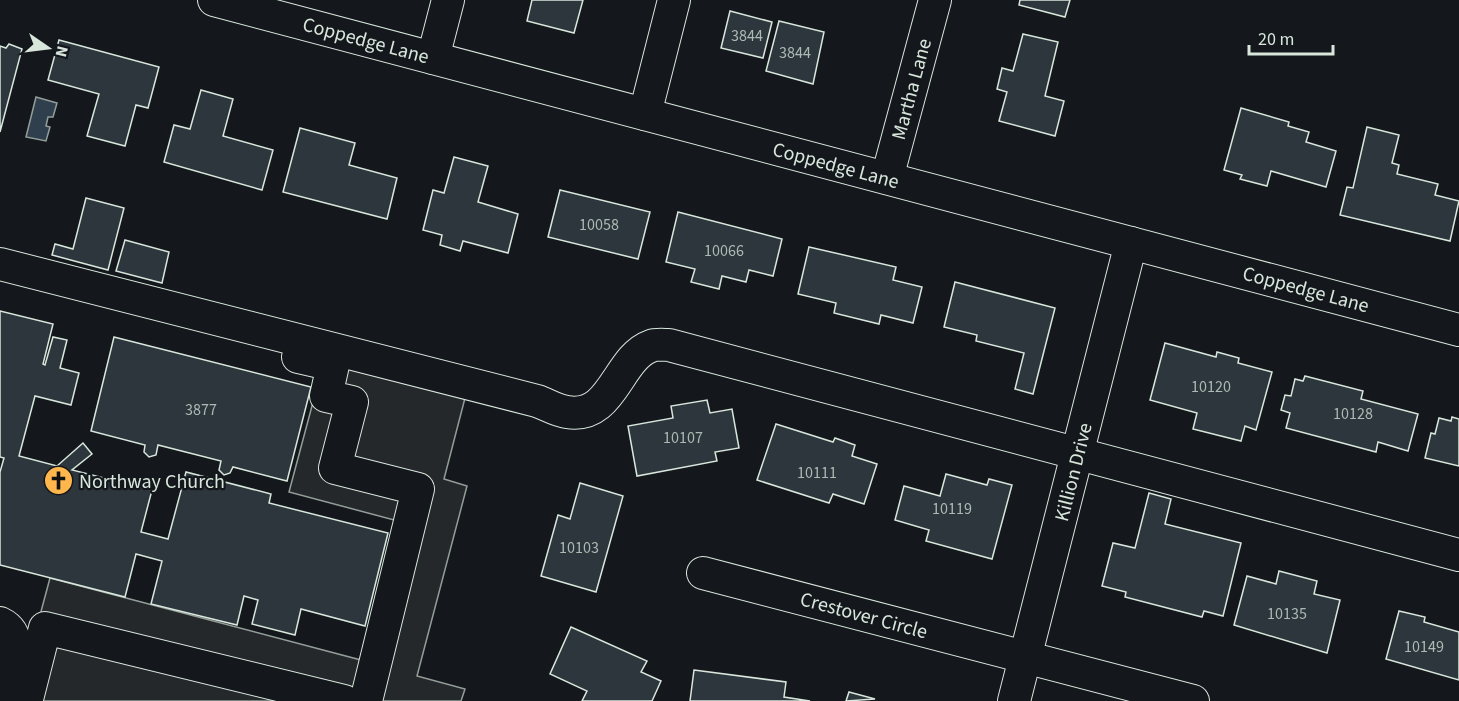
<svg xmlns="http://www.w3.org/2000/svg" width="1459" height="701" viewBox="0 0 1459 701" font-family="'Source Sans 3',sans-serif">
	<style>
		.parking { fill: #24282b; stroke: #939e99; stroke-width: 1.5 }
		.water { fill: #2f3f4d; stroke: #939e99; stroke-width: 1.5 }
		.building { fill: #2c363c; stroke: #d8e6dc; stroke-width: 1.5 }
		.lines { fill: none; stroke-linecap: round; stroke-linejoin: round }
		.minor-casing { stroke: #d8e6dc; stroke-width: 34 }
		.minor { stroke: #14181c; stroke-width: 32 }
		.labels { text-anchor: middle; stroke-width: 4.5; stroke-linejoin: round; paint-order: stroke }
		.number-label { font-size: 16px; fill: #adbab4 }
		.street-label { font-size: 20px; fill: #d8e6dc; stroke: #14181c }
		.poi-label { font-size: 20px; fill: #d8e6dc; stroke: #14181c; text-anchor: start }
	</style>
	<rect width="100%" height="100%" fill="#14181c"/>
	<!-- parking -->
	<polygon class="parking" points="324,361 465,398 444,479 467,486 417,676 465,689 461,701 17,701 50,578 361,660 398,521 289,492"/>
	<!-- water -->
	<polygon class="water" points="36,97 57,103 53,117 48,117 46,126 50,127 46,141 26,137"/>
	<!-- building -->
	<g class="building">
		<polygon points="532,0 583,0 574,33 527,21"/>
		<polygon points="1020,0 1070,0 1065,17 1019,5"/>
		<polygon points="730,11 772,22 763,58 721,48"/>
		<polygon points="779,21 824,32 813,84 766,71"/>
		<polygon points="1023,34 1058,42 1045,96 1064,101 1055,136 999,121 1007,92 997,89 1002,68 1013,71"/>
		<polygon points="59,40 159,67 148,108 136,105 125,146 87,136 99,94 48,80"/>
		<polygon points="9,44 22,49 0,132 0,46 6,48"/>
		<polygon points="201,90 233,99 223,136 273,150 262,190 164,162 174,125 190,129"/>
		<polygon points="1241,108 1289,122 1288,126 1309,132 1306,142 1336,151 1326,187 1271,171 1267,186 1240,179 1242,175 1224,170"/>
		<polygon points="1367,127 1399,135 1392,163 1399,165 1397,174 1438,184 1435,195 1459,201 1450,241 1340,215 1347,187 1353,188"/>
		<polygon points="300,128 355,143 349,165 397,178 387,219 283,192"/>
		<polygon points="454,157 488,166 478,202 518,214 508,253 463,241 460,251 440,245 442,235 423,230 433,190 444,193"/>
		<polygon points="560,190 650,212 638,259 548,237"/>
		<polygon points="86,198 124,208 108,270 52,255 55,244 73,249"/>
		<polygon points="678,212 782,239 773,276 749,270 746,282 722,276 719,289 691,282 695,269 666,262"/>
		<polygon points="125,240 169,252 162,283 116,271"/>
		<polygon points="809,247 896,267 893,280 922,287 913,323 881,315 879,324 834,313 836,303 798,294"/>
		<polygon points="955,282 1055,308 1033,394 1015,389 1024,353 976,341 977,335 944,327"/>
		<polygon points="0,311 53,324 43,364 45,365 53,337 67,340 60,368 79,373 71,405 35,396 19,456 57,466 83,443 92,454 72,470 152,490 141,532 168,539 186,472 271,494 269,503 388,533 365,626 301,609 295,635 252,624 258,600 244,596 237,625 151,604 162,561 136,554 125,597 0,565 0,472 4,458 0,457"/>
		<polygon points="114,337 311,387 287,481 233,467 230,473 224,475 219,470 221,461 158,445 156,455 149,457 144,452 145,445 91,431"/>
		<polygon points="1165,343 1216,357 1217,352 1239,358 1238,363 1272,372 1256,430 1245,426 1241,441 1193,429 1197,413 1150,400"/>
		<polygon points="1305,376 1363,391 1361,399 1418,414 1408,451 1378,442 1376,452 1286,428 1290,413 1281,410 1285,395 1291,396 1295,379 1303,381"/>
		<polygon points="707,400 710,413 732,409 739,448 715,452 717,461 637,476 628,426 673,418 671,406"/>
		<polygon points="1452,417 1459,419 1459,466 1425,458 1431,433 1435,434 1439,418 1451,421"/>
		<polygon points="776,424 833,442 835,438 855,445 852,456 877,464 864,504 833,494 829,503 757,480"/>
		<polygon points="946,474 987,485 989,479 1012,485 992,559 926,541 929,530 895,520 904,486 940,496"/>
		<polygon points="580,483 623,496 596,592 541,576 558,515 570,519"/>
		<polygon points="1149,493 1171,499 1165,524 1241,543 1223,616 1204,611 1202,617 1125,597 1126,592 1102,586 1113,543 1135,548"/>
		<polygon points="1279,571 1317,581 1314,594 1340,600 1327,653 1234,625 1247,576 1276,584"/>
		<polygon points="1399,611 1425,617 1424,622 1459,632 1459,680 1386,659"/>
		<polygon points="571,627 647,661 641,672 661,681 652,701 582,701 587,691 550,674"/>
		<polygon points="694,670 786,682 784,697 810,701 690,701"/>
		<polygon points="849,692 875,699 846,701"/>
	</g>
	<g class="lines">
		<defs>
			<g id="minor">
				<polyline points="214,0 1459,330"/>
				<polyline points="433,58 448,0"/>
				<polyline points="645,114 674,0"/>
				<polyline points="887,178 935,0"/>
				<path d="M 0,264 L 537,401 C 546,404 557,411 567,412 C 613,420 617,358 651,346 C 656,344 664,345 669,345 L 1459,555"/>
				<polyline points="298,357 333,365 326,396 352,402 335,468 418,489 366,701"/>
				<polyline points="703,573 1193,701"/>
				<path d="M 0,623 C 27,636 10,671 5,694"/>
				<polyline points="27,699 45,628 344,701"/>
				<polyline points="1014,701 1131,243"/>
			</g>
		</defs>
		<!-- minor casing -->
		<use href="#minor" class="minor-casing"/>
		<!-- minor -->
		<use href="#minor" class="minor"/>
	</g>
	<!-- icons -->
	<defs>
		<symbol id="church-disc" viewBox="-11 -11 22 22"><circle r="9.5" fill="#ffb74d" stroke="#14181c"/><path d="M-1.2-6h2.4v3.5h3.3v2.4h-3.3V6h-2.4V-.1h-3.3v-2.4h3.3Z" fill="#111"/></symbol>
	</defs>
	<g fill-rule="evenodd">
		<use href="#church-disc" x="42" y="464" width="33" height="33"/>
	</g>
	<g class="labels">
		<!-- number labels -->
		<g class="number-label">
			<text x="747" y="41">3844</text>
			<text x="795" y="58">3844</text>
			<text x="599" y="230">10058</text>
			<text x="724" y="256">10066</text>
			<text x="1211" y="392">10120</text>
			<text x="201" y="415">3877</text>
			<text x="1353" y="419">10128</text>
			<text x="683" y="443">10107</text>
			<text x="817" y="478">10111</text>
			<text x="952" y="514">10119</text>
			<text x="579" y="553">10103</text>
			<text x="1287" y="619">10135</text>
			<text x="1424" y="652">10149</text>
		</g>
		<!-- street labels -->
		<g class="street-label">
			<text transform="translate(366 40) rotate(15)" y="7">Coppedge Lane</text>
			<text transform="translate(911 89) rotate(-75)" y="7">Martha Lane</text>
			<text transform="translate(836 165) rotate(15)" y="7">Coppedge Lane</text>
			<text transform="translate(1306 289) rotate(15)" y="7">Coppedge Lane</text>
			<text transform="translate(1073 472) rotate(-76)" y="7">Killion Drive</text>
			<text transform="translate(864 615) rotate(15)" y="7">Crestover Circle</text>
		</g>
		<!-- poi labels -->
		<g class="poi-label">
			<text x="79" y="488">Northway Church</text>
		</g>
	</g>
	<!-- north arrow -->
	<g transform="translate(48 48) rotate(104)" stroke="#14181c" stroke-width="4.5" paint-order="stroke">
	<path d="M0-4.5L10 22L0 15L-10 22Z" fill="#d8e6dc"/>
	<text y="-9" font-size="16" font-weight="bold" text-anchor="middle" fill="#d8e6dc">N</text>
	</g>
	<!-- scale -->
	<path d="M1249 45v9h84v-9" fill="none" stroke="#d8e6dc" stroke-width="3"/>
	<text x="1258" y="45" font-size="18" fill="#d8e6dc" stroke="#14181c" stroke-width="4.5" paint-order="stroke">20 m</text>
</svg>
